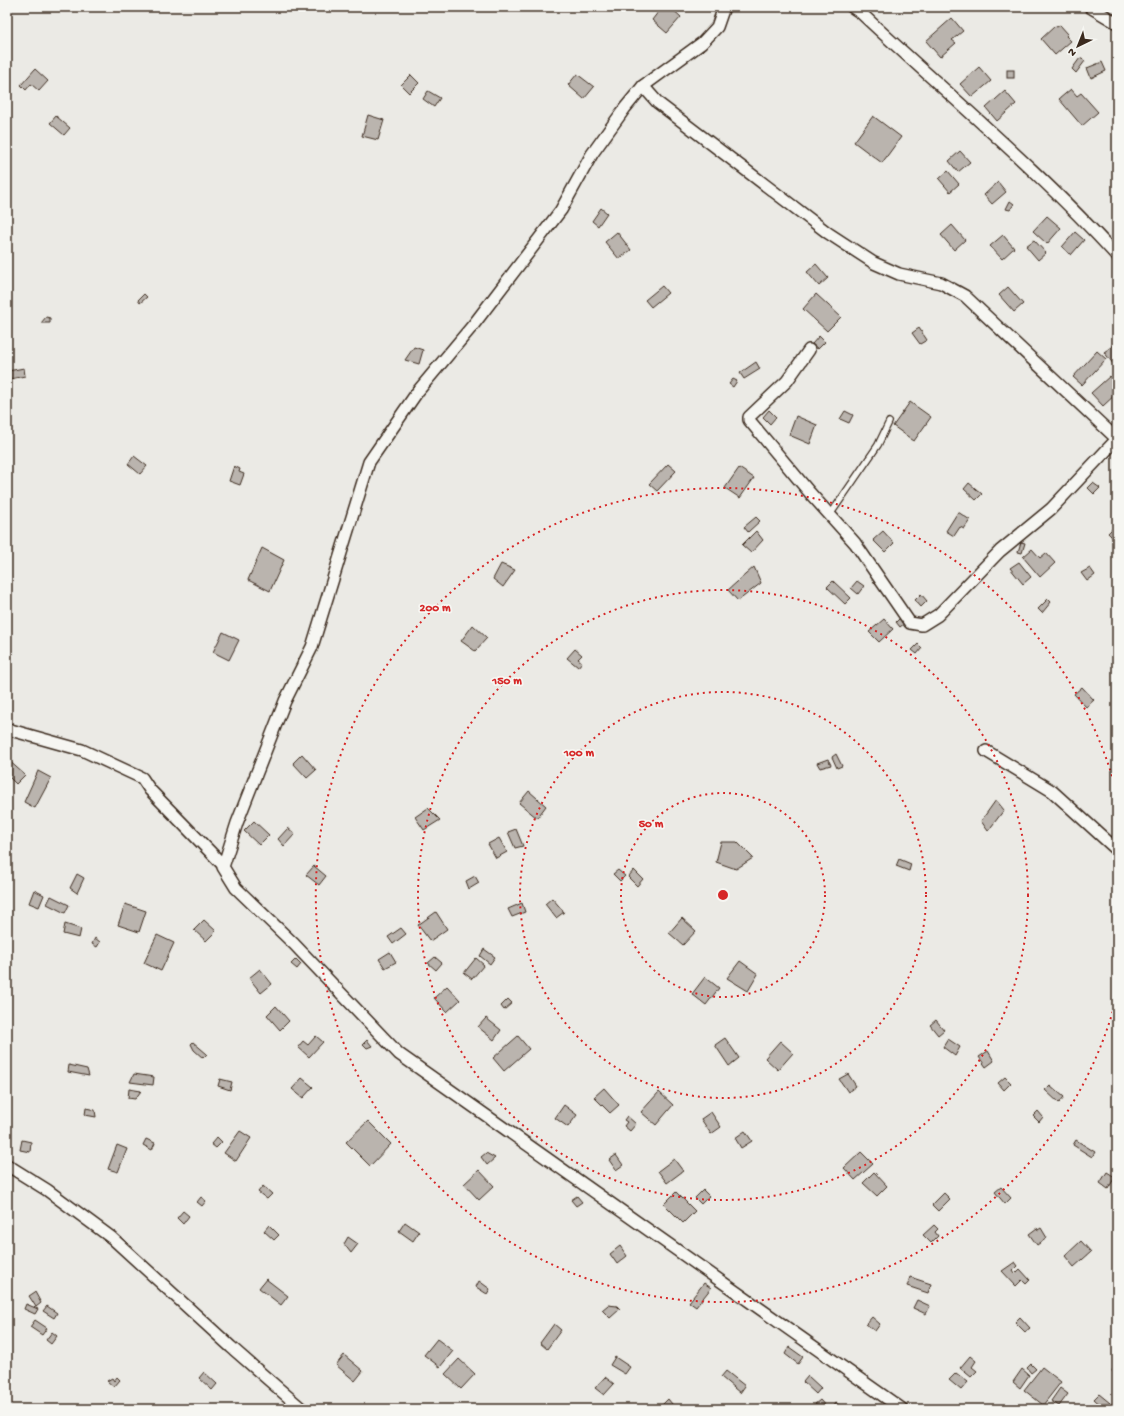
<svg xmlns="http://www.w3.org/2000/svg" width="1124" height="1416" viewBox="0 0 1124 1416" font-family="'Gochi Hand',sans-serif">
	<style>
		.building { fill: #bab4ae; stroke: #3b2a1e }
		.lines { fill: none; stroke-linecap: round; stroke-linejoin: round }
		.lane-casing { stroke: #3b2a1e; stroke-width: 8 }
		.street-casing { stroke: #3b2a1e; stroke-width: 14 }
		.lane { stroke: #f6f6f2; stroke-width: 5.5 }
		.street { stroke: #f6f6f2; stroke-width: 11 }
		.ring { fill: none; stroke: #d62828; stroke-width: 2; stroke-dasharray: 2 4 }
		.centre { fill: #d62828; stroke: #f6f6f2; stroke-width: 2 }
		.ring-label { font-size: 12px; text-anchor: middle; font-weight: bold; fill: #d62828; stroke: #f6f6f2; stroke-width: 3.5; stroke-linejoin: round; paint-order: stroke }
	</style>
	<rect width="100%" height="100%" fill="#ebeae5"/>
	<filter id="ink" filterUnits="userSpaceOnUse"><feTurbulence type="fractalNoise" baseFrequency=".025" numOctaves="2"/><feDisplacementMap in="SourceGraphic" scale="8" xChannelSelector="R" yChannelSelector="G"/><feConvolveMatrix kernelMatrix="1 2 1 2 8 2 1 2 1" color-interpolation-filters="sRGB"/></filter>
	<g filter="url(#ink)">
		<!-- building -->
		<g class="building">
			<polygon points="662,7 670,7 681,17 667,33 652,20"/>
			<polygon points="952,18 963,31 952,40 956,43 940,57 926,41"/>
			<polygon points="1060,25 1068,34 1066,36 1071,41 1055,55 1041,39 1055,26 1057,27"/>
			<polygon points="1080,58 1085,61 1076,73 1072,69"/>
			<polygon points="1102,62 1106,71 1091,78 1087,68"/>
			<polygon points="979,67 991,81 972,97 960,84"/>
			<polygon points="35,69 48,81 39,91 31,84 26,90 21,85"/>
			<rect x="1007" y="70" width="7" height="8"/>
			<polygon points="577,74 594,87 584,99 568,85"/>
			<polygon points="411,75 419,83 409,93 401,85"/>
			<polygon points="1071,89 1077,96 1081,93 1098,112 1082,126 1059,99"/>
			<polygon points="428,91 440,98 434,107 423,99"/>
			<polygon points="1005,91 1016,104 997,121 986,108"/>
			<polygon points="368,115 384,120 378,140 362,136"/>
			<polygon points="56,116 70,128 64,135 50,123"/>
			<polygon points="873,116 901,137 882,163 854,142"/>
			<polygon points="960,151 970,162 958,172 949,161"/>
			<polygon points="948,171 959,184 950,192 939,179"/>
			<polygon points="998,182 1006,192 992,204 984,195"/>
			<polygon points="1010,201 1014,204 1010,210 1006,209"/>
			<polygon points="601,208 607,213 598,226 592,221"/>
			<polygon points="1047,216 1061,228 1047,244 1033,231"/>
			<polygon points="952,225 965,240 954,250 941,235"/>
			<polygon points="617,232 631,250 619,259 605,242"/>
			<polygon points="1075,232 1084,240 1071,255 1062,247"/>
			<polygon points="1003,235 1014,248 1002,259 990,246"/>
			<polygon points="1034,240 1046,253 1038,260 1026,246"/>
			<polygon points="816,264 828,278 819,286 807,272"/>
			<polygon points="662,286 668,293 651,307 645,300"/>
			<polygon points="1008,287 1023,304 1014,312 999,295"/>
			<polygon points="144,294 147,297 140,303 138,300"/>
			<polygon points="816,294 841,317 827,331 803,309"/>
			<polygon points="46,317 50,318 50,323 41,323"/>
			<polygon points="919,328 927,340 920,344 912,333"/>
			<polygon points="819,336 825,342 818,349 812,344"/>
			<polygon points="1114,345 1117,350 1117,369 1104,352"/>
			<polygon points="414,347 423,350 419,364 405,360"/>
			<polygon points="1097,351 1106,359 1082,385 1073,377"/>
			<polygon points="756,362 760,369 744,379 740,373"/>
			<polygon points="24,368 25,376 10,379 8,371"/>
			<polygon points="1110,376 1117,384 1117,393 1103,406 1091,393"/>
			<polygon points="733,379 737,381 733,387 729,384"/>
			<polygon points="910,402 931,417 914,441 893,426"/>
			<polygon points="769,410 776,417 770,424 763,417"/>
			<polygon points="845,411 853,415 849,423 840,419"/>
			<polygon points="796,416 817,425 810,444 789,435"/>
			<polygon points="134,456 147,466 140,474 128,464"/>
			<polygon points="668,464 676,471 657,491 649,484"/>
			<polygon points="234,466 240,469 239,472 244,474 240,485 229,481"/>
			<polygon points="739,468 754,478 740,498 725,488"/>
			<polygon points="969,483 982,494 976,500 964,489"/>
			<polygon points="1093,483 1100,488 1094,494 1088,488"/>
			<polygon points="958,512 970,520 964,529 960,527 954,536 946,531"/>
			<polygon points="756,517 760,521 748,532 744,527"/>
			<polygon points="1117,524 1117,534 1113,538 1108,533"/>
			<polygon points="756,531 763,540 751,553 742,545"/>
			<polygon points="883,531 894,543 885,552 873,540"/>
			<polygon points="1021,542 1025,543 1022,553 1018,552"/>
			<polygon points="262,548 284,560 270,591 248,580"/>
			<polygon points="1032,549 1040,558 1046,553 1055,563 1040,577 1023,557"/>
			<polygon points="1019,562 1031,577 1023,584 1010,568"/>
			<polygon points="501,564 515,570 503,587 493,579"/>
			<polygon points="754,567 761,583 738,601 728,590"/>
			<polygon points="1090,568 1095,575 1087,581 1081,573"/>
			<polygon points="833,581 851,598 845,604 827,587"/>
			<polygon points="857,581 864,586 858,594 851,588"/>
			<polygon points="921,594 927,601 921,607 915,600"/>
			<polygon points="1048,599 1051,602 1042,613 1038,609"/>
			<polygon points="900,618 905,623 900,627 896,622"/>
			<polygon points="884,619 893,629 879,642 869,632"/>
			<polygon points="473,625 487,638 475,651 461,641"/>
			<polygon points="223,632 239,640 229,660 213,652"/>
			<polygon points="918,644 922,648 917,654 912,650"/>
			<polygon points="575,649 582,655 578,659 582,662 578,667 567,658"/>
			<polygon points="1082,687 1094,700 1086,707 1074,694"/>
			<polygon points="302,754 316,770 307,778 293,763"/>
			<polygon points="836,754 842,766 837,768 832,757"/>
			<polygon points="7,759 25,775 16,784 7,775"/>
			<polygon points="828,759 831,765 820,768 817,763"/>
			<polygon points="38,771 51,778 35,808 24,802"/>
			<polygon points="529,791 546,806 537,818 519,803"/>
			<polygon points="996,800 1004,810 988,831 981,821"/>
			<polygon points="428,808 440,820 424,830 415,817"/>
			<polygon points="254,821 269,835 259,845 244,831"/>
			<polygon points="288,828 295,834 284,846 278,839"/>
			<polygon points="516,829 523,846 515,848 508,832"/>
			<polygon points="499,838 507,852 496,858 488,844"/>
			<polygon points="721,842 737,842 753,858 736,869 716,862"/>
			<polygon points="899,859 911,864 909,871 896,866"/>
			<polygon points="314,866 326,876 319,885 306,875"/>
			<polygon points="618,870 625,876 620,881 613,874"/>
			<polygon points="634,870 643,879 637,886 628,877"/>
			<polygon points="77,874 84,878 77,893 70,888"/>
			<polygon points="475,876 479,883 469,889 466,881"/>
			<polygon points="34,890 44,895 39,907 29,903"/>
			<polygon points="51,896 69,905 65,913 47,904"/>
			<polygon points="552,898 564,912 556,918 545,904"/>
			<polygon points="522,903 525,912 512,917 508,909"/>
			<polygon points="125,904 146,911 139,932 118,925"/>
			<polygon points="436,912 447,929 430,941 418,925"/>
			<polygon points="682,918 696,931 683,945 669,933"/>
			<polygon points="204,920 216,931 206,941 194,930"/>
			<polygon points="65,924 81,929 79,938 63,934"/>
			<polygon points="401,928 406,934 393,944 388,937"/>
			<polygon points="157,935 174,943 161,971 144,963"/>
			<polygon points="95,938 100,942 97,947 92,944"/>
			<polygon points="484,949 495,957 490,964 480,956"/>
			<polygon points="390,952 396,962 385,968 379,959"/>
			<polygon points="435,957 442,963 436,970 428,963"/>
			<polygon points="476,958 484,965 472,979 464,973"/>
			<polygon points="296,959 301,964 297,969 291,964"/>
			<polygon points="740,961 758,974 748,991 727,978"/>
			<polygon points="260,969 272,984 261,993 249,978"/>
			<polygon points="705,977 719,988 706,1005 692,994"/>
			<polygon points="447,986 460,1000 447,1012 434,998"/>
			<polygon points="508,999 512,1003 504,1010 501,1006"/>
			<polygon points="276,1006 289,1021 280,1030 267,1015"/>
			<polygon points="486,1018 501,1030 494,1040 478,1027"/>
			<polygon points="936,1020 944,1030 938,1035 930,1025"/>
			<polygon points="316,1036 323,1042 309,1057 298,1047 303,1041 308,1045"/>
			<polygon points="518,1036 529,1049 504,1071 493,1058"/>
			<polygon points="725,1038 739,1058 729,1066 715,1045"/>
			<polygon points="948,1039 960,1047 955,1056 943,1047"/>
			<polygon points="367,1040 372,1046 367,1048 363,1044"/>
			<polygon points="780,1041 793,1053 778,1070 765,1058"/>
			<polygon points="193,1042 207,1054 203,1058 194,1050 191,1044"/>
			<polygon points="988,1051 994,1061 986,1067 979,1057"/>
			<polygon points="69,1065 87,1069 89,1076 68,1072"/>
			<polygon points="134,1074 154,1077 153,1085 130,1082"/>
			<polygon points="848,1074 856,1086 848,1092 839,1079"/>
			<polygon points="1005,1077 1011,1083 1004,1090 998,1083"/>
			<polygon points="302,1078 313,1087 303,1098 292,1089"/>
			<polygon points="220,1079 232,1082 230,1090 218,1086"/>
			<polygon points="1050,1085 1064,1097 1059,1103 1045,1090"/>
			<polygon points="604,1088 619,1105 610,1113 594,1097"/>
			<polygon points="129,1089 141,1091 135,1099 128,1098"/>
			<polygon points="659,1092 673,1105 656,1125 641,1112"/>
			<polygon points="564,1105 577,1115 568,1127 555,1118"/>
			<polygon points="86,1108 95,1110 96,1117 85,1115"/>
			<polygon points="1038,1111 1043,1117 1039,1122 1033,1116"/>
			<polygon points="711,1112 721,1127 711,1134 701,1119"/>
			<polygon points="627,1116 636,1124 630,1131 624,1126 627,1122 624,1120"/>
			<polygon points="368,1121 391,1144 370,1166 346,1142"/>
			<polygon points="240,1131 251,1138 236,1161 224,1153"/>
			<polygon points="745,1131 752,1141 741,1148 735,1138"/>
			<polygon points="217,1137 222,1142 216,1148 211,1144"/>
			<polygon points="146,1139 155,1143 152,1150 143,1145"/>
			<polygon points="22,1140 31,1142 30,1152 20,1150"/>
			<polygon points="1076,1140 1095,1152 1092,1157 1073,1145"/>
			<polygon points="117,1145 127,1149 118,1172 108,1169"/>
			<polygon points="861,1152 873,1164 855,1180 844,1168"/>
			<polygon points="486,1153 495,1158 487,1165 481,1157"/>
			<polygon points="616,1155 623,1165 616,1170 609,1160"/>
			<polygon points="674,1159 683,1171 667,1183 658,1171"/>
			<polygon points="479,1170 494,1186 479,1200 464,1184"/>
			<polygon points="874,1172 887,1186 877,1196 863,1183"/>
			<polygon points="1107,1172 1115,1177 1108,1189 1100,1183"/>
			<polygon points="263,1186 272,1194 267,1199 258,1192"/>
			<polygon points="1001,1187 1011,1198 1005,1204 995,1192"/>
			<polygon points="703,1190 709,1196 701,1204 695,1198"/>
			<polygon points="676,1192 695,1211 683,1223 664,1204"/>
			<polygon points="944,1193 950,1199 938,1211 932,1205"/>
			<polygon points="577,1196 582,1202 576,1206 571,1200"/>
			<polygon points="201,1197 206,1201 202,1206 197,1202"/>
			<polygon points="183,1211 189,1216 183,1224 177,1218"/>
			<polygon points="405,1222 419,1232 413,1241 399,1231"/>
			<polygon points="269,1225 279,1235 274,1240 264,1231"/>
			<polygon points="934,1225 938,1229 935,1232 938,1236 931,1243 923,1235"/>
			<polygon points="1037,1228 1038,1230 1041,1228 1047,1238 1037,1245 1029,1234"/>
			<polygon points="348,1237 358,1244 351,1253 344,1244"/>
			<polygon points="1081,1241 1091,1252 1074,1267 1065,1256"/>
			<polygon points="620,1246 627,1256 617,1264 610,1254"/>
			<polygon points="1015,1262 1018,1266 1013,1271 1015,1274 1020,1269 1030,1280 1026,1284 1022,1280 1016,1286 1002,1271"/>
			<polygon points="910,1277 931,1284 928,1293 907,1286"/>
			<polygon points="266,1279 288,1296 281,1305 259,1288"/>
			<polygon points="479,1281 490,1289 487,1294 476,1287"/>
			<polygon points="704,1283 711,1288 696,1307 689,1302"/>
			<polygon points="35,1292 41,1303 36,1307 29,1296"/>
			<polygon points="917,1300 930,1306 926,1314 913,1308"/>
			<polygon points="26,1304 38,1309 35,1314 24,1309"/>
			<polygon points="608,1305 617,1306 620,1309 610,1318 602,1310"/>
			<polygon points="47,1306 57,1313 54,1318 43,1311"/>
			<polygon points="872,1317 880,1324 875,1331 866,1324"/>
			<polygon points="1020,1317 1030,1328 1025,1332 1015,1322"/>
			<polygon points="35,1320 47,1328 42,1335 30,1327"/>
			<polygon points="554,1324 561,1330 547,1349 540,1343"/>
			<polygon points="52,1332 57,1336 51,1344 46,1340"/>
			<polygon points="437,1339 453,1351 440,1367 424,1355"/>
			<polygon points="789,1347 803,1357 798,1364 785,1354"/>
			<polygon points="344,1355 363,1371 355,1381 336,1365"/>
			<polygon points="970,1356 976,1361 972,1367 977,1371 971,1377 960,1368"/>
			<polygon points="615,1357 630,1367 625,1374 610,1365"/>
			<polygon points="459,1359 475,1374 461,1389 445,1374"/>
			<polygon points="1031,1364 1036,1369 1031,1373 1027,1368"/>
			<polygon points="1117,1364 1117,1374 1112,1371"/>
			<polygon points="1042,1367 1061,1382 1043,1405 1024,1390"/>
			<polygon points="1022,1369 1029,1375 1020,1388 1013,1382"/>
			<polygon points="726,1371 745,1386 740,1393 721,1377"/>
			<polygon points="204,1372 217,1384 212,1390 199,1378"/>
			<polygon points="956,1373 968,1382 961,1390 949,1380"/>
			<polygon points="808,1376 821,1388 816,1394 803,1382"/>
			<polygon points="117,1377 120,1380 114,1387 107,1381 112,1378 114,1381"/>
			<polygon points="605,1377 614,1384 604,1395 595,1388"/>
			<polygon points="1060,1388 1068,1394 1059,1406 1051,1401"/>
			<polygon points="1099,1394 1110,1403 1105,1409 1094,1399"/>
			<polygon points="668,1399 676,1409 666,1409 662,1405"/>
			<polygon points="820,1400 828,1409 809,1409"/>
			<polygon points="836,1403 846,1409 832,1409"/>
		</g>
		<g class="lines">
			<defs>
				<polyline id="lane" points="830,515 878,445 889,422"/>
				<g id="street">
					<polyline points="724,7 717,27 702,43 643,86 625,108 592,154 561,210 474,324 418,391 369,462 312,647 285,701 237,823 223,867 236,888 294,944 399,1054 902,1409"/>
					<path d="M 852,7 L 861,13 C 947,94 1038,169 1117,256"/>
					<polyline points="1090,7 1117,23"/>
					<polyline points="643,86 658,103 828,233 874,263 899,274 941,283 965,296 1117,439"/>
					<polyline points="809,350 787,381 749,417 749,420 810,493 855,543 910,623 922,625 938,615 1000,551 1051,509 1117,439"/>
					<polyline points="7,729 82,750 142,778 150,790 223,865"/>
					<polyline points="986,751 1052,791 1117,850"/>
					<polyline points="7,1165 47,1190 112,1238 231,1347 302,1409"/>
				</g>
			</defs>
			<!-- lane casing -->
			<use href="#lane" class="lane-casing"/>
			<!-- street casing -->
			<use href="#street" class="street-casing"/>
			<!-- lane -->
			<use href="#lane" class="lane"/>
			<!-- street -->
			<use href="#street" class="street"/>
		</g>
	</g>
	<!-- distance rings -->
	<g class="ring">
		<circle cx="723" cy="895" r="102"/>
		<circle cx="723" cy="895" r="203"/>
		<circle cx="723" cy="895" r="305"/>
		<path d="M1116 1000A407 407 0 1 1 1116 790"/>
	</g>
	<circle cx="723" cy="895" r="6" class="centre"/>
	<g class="ring-label">
		<text x="435" y="611">200 m</text>
		<text x="507" y="684">150 m</text>
		<text x="579" y="756">100 m</text>
		<text x="651" y="827">50 m</text>
	</g>
	<!-- margin -->
	<rect width="1124" height="1416" fill="none" stroke="#f6f6f2" stroke-width="24"/>
	<rect x="12" y="12" width="1100" height="1392" fill="none" stroke="#3b2a1e" stroke-width="1.5" filter="url(#ink)"/>
	<!-- north arrow -->
	<g transform="translate(1078 46) rotate(223)" stroke="#f6f6f2" stroke-width="3" paint-order="stroke">
	<path d="M0-3L7 15L0 10L-7 15Z" fill="#3b2a1e"/>
	<text y="-6" font-size="11" font-weight="bold" text-anchor="middle" fill="#3b2a1e">N</text>
	</g>
</svg>
